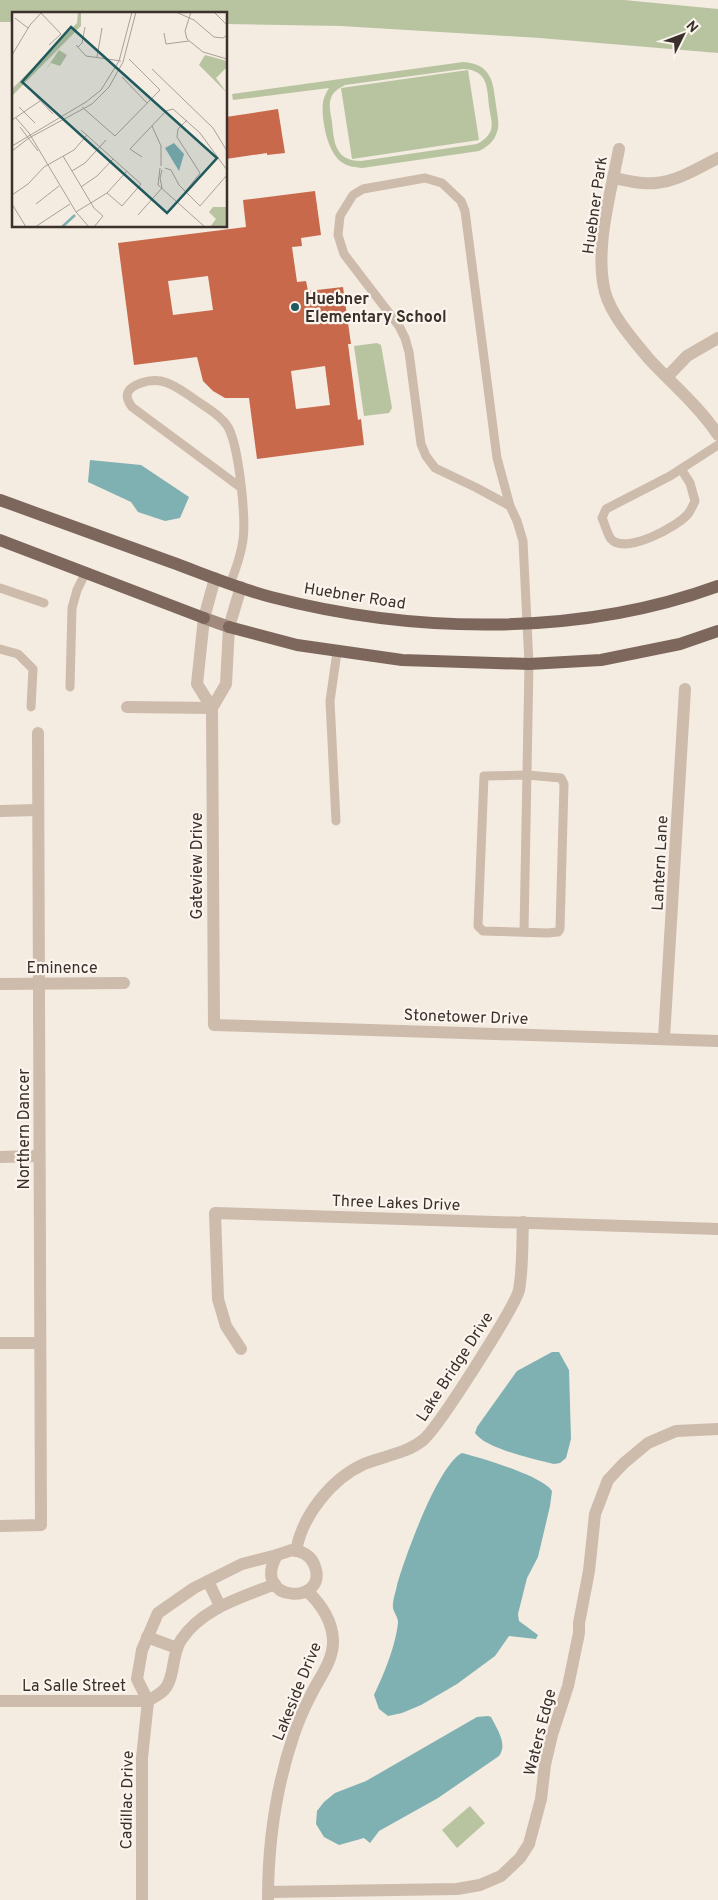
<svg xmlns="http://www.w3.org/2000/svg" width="718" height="1900" viewBox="0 0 718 1900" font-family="Overpass,sans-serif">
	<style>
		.green { fill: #b8c4a0; fill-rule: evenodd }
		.water { fill: #7fb0b2 }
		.building { fill: #c8694b; fill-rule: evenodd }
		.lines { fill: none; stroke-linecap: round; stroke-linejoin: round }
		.service { stroke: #cdbbac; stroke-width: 9 }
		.minor { stroke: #cdbbac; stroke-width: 12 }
		.secondary { stroke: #a18a7d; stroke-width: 12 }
		.primary { stroke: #7d675c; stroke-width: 12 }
		.poi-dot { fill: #1f5a5e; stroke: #fbf5ee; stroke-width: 2 }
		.labels { text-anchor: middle; stroke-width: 4.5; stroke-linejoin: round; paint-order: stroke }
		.street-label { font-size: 16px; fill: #3b302b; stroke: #fbf5ee }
		.poi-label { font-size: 16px; font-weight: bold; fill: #3b302b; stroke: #fbf5ee; text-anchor: start }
		.inset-river { fill: none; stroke: #7fb0b2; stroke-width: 2.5 }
		.inset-road { fill: none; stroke: #aaa098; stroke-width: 1 }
		.view { fill: #1f5a5e; fill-opacity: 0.15; stroke: #1f5a5e; stroke-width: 2.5 }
		.inset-edge { fill: none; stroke: #3b302b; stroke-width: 2.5 }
	</style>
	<rect width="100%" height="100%" fill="#f4ebe1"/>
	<!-- green -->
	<g class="green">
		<polygon points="0,0 624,0 718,9 718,53 540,38 341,26 226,24 226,14 14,14 14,22 0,22"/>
		<path d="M 463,62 C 492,64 493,82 496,105 C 497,114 500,124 497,132 C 494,142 487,147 479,151 L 362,168 C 356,167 348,167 343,163 C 327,154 321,118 323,102 C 324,96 327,92 329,88 L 233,100 L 232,94 ZM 463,69 C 488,70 487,87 489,106 C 490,114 493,123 491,130 C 489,136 483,141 477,144 L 361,161 C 335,161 334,142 332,122 C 331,114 328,106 331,98 C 333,92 339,88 345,85 Z"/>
		<polygon points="468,70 479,140 352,159 341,88"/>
		<polygon points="377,343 381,345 392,408 389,413 364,416 354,346"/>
		<polygon points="470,1806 485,1823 457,1848 442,1830"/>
	</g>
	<!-- water -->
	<g class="water">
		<polygon points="90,460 141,465 189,497 180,518 165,521 138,512 131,502 88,482"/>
		<path d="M 552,1352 L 559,1352 L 569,1370 L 571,1439 L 566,1458 L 560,1463 L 554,1464 C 535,1459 486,1449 475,1433 L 477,1427 L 517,1371 Z"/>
		<path d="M 462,1453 C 481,1458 543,1476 552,1491 L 550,1506 L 538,1557 L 527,1578 L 518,1614 L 519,1621 L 538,1635 L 536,1639 L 509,1636 L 495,1656 L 457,1684 L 421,1705 L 402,1713 L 388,1716 L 379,1709 L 374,1695 C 384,1674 396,1645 398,1622 C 398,1617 394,1613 393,1608 C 392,1602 396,1591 397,1585 C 405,1557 438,1465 462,1453 Z"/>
		<path d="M 488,1716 L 491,1717 C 497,1729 508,1744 499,1756 L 438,1798 L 379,1831 L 370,1843 L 364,1838 L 339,1845 L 324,1837 L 316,1824 L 317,1811 L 324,1802 L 335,1793 L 366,1781 L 477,1717 Z"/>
	</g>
	<!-- building -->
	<g class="building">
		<polygon points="278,109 285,153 267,155 267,153 226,159 226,117"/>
		<path d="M 315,191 L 321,235 L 301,238 L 302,246 L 292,247 L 297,282 L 306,281 L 308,291 L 343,287 L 351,344 L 348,344 L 358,420 L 361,419 L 364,445 L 257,459 L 249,398 L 225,398 L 213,391 L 203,381 L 197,357 L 134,365 L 118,243 L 246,227 L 243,200 ZM 208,276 L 213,310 L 173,315 L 168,281 ZM 325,366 L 330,405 L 296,409 L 291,371 Z"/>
	</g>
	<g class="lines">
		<!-- service -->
		<g class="service">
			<path d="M 681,469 L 690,483 L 695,501 C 693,505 691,510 688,514 C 677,527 625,555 611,539 C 607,534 605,524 602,518 L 606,509 L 670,476 L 718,445"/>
			<polyline points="510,506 477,488 435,468 426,456 421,444 409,352 405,338 399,326 344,254 338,235 340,216 353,195 363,189 425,178 442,183 461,201 465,211 497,458 510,506 517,521 523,541 529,664 524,932"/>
			<path d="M 230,584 C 236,569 241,555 243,540 C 246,517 239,447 228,427 C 220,414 202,405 190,396 C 174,385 161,376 141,383 C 127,388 123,395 132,407 L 240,487"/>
			<polyline points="0,588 44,603"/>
			<polyline points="0,649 18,654 33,669 31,707"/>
			<polyline points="70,687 72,608 77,590 86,572"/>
			<polygon points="527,775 561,778 564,784 560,929 558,932 547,933 483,931 478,926 484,776"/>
			<polyline points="336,821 330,701 337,652"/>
		</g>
		<!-- minor -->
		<g class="minor">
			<path d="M 619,149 C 611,192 594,249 605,292 C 611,315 634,341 649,359 C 672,384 699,406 718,435"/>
			<path d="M 613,178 C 627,180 642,185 656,183 C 678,181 698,168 718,158"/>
			<polyline points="667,377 687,356 718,338"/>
			<polyline points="215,578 204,618 197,684 212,708 214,1025 718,1041"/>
			<polyline points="127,707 212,708"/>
			<polyline points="212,708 226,684 229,627 241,587"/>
			<polyline points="0,811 38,810"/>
			<polyline points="0,984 124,983"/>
			<polyline points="664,1038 685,689"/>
			<polyline points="0,1157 39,1156"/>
			<polyline points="0,1343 40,1343"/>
			<polyline points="241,1349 226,1326 218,1299 215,1213 718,1229"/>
			<polyline points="0,1526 41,1525 38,733"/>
			<path d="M 292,1550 C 302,1551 310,1555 314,1564 C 332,1606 249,1604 277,1555 Z"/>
			<path d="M 296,1551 C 302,1516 331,1479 364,1464 C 383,1456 406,1454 423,1440 C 438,1428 515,1307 519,1290 C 523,1268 522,1244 523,1222"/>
			<polyline points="208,1581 220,1606"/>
			<polyline points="147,1637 177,1648"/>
			<polyline points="0,1701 148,1701"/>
			<polyline points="148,1701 137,1679 142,1650 158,1613 194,1588 242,1564 277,1555"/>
			<path d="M 148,1701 C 155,1696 165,1692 168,1684 C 175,1670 172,1654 181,1640 C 202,1608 241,1598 275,1584"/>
			<polyline points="268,1892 457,1889 480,1885 501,1876 520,1858 529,1844 541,1799 545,1765 552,1735 568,1686 579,1633 579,1623 589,1571 595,1514 608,1480 624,1463 648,1443 676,1431 718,1429"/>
			<path d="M 268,1899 C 268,1843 276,1787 294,1734 C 298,1723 303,1710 309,1699 C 317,1680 334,1662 333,1640 C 332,1620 321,1604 307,1591"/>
			<polyline points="142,1900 142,1758 148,1701"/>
		</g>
		<!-- secondary -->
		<polyline class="secondary" points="204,618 229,627"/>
		<!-- primary -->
		<g class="primary">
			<path d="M 0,500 C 57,521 114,541 171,562 C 204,574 237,588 271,597 C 414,634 579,637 718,586"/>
			<polyline points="0,540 204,618"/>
			<polyline points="229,627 297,645 402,660 529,664 601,660 680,644 718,631"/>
		</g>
	</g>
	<!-- markers -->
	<circle class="poi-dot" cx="295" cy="307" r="5"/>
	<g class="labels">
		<!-- street labels -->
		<g class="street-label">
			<text transform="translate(594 205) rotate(-82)" y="6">Huebner Park</text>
			<text transform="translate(355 595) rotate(9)" y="6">Huebner Road</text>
			<text transform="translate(659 863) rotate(-87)" y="6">Lantern Lane</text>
			<text transform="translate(196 866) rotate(-90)" y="6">Gateview Drive</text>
			<text x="62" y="973">Eminence</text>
			<text transform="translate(466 1016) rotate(2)" y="6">Stonetower Drive</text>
			<text transform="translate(23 1129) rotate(-90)" y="6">Northern Dancer</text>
			<text transform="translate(396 1202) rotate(2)" y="6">Three Lakes Drive</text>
			<text transform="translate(454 1366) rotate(-57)" y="6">Lake Bridge Drive</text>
			<text x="74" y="1691">La Salle Street</text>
			<text transform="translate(296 1691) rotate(-68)" y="6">Lakeside Drive</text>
			<text transform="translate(539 1732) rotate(-76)" y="6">Waters Edge</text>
			<text transform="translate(126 1800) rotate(-89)" y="6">Cadillac Drive</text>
		</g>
		<!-- poi labels -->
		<g class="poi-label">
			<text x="305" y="304">Huebner<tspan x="305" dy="18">Elementary School</tspan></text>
		</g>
	</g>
	<!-- overview -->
	<g transform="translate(12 12)">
		<rect width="215" height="215" fill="#f4ebe1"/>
		<path d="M 66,0 L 69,0 L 69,14 L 0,84 L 0,77 L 65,11 ZM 47,38 L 55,43 L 48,54 L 39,51 L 33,59 ZM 193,43 L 215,49 L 215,55 L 204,66 L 215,81 L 187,53 ZM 201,195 L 215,195 L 215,215 L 198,215 L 204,207 L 197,200 Z" fill="#b8c4a0"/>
		<path d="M 162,131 L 172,142 L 167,159 L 153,136 Z" fill="#7fb0b2"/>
		<path class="inset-river" d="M 50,215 L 63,203"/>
		<path class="inset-road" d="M 28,0 L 49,22 L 37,33M 164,0 L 182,8 L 202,25 L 211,26 L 215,23M 179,0 L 173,19 L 175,27 L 191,40 L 215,47M 202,0 L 215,13M 3,6 L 16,16M 152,21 L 154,32 L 177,29M 64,33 L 74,44 L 109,49M 66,35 L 70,31 L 73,15M 0,43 L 18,13 L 30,0M 85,45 L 90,16M 140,57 L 201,116 L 215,139M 110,65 L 135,91M 20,80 L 41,102M 7,95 L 23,111M 70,95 L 103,124 L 148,78 L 117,47M 4,106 L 17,121 L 64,200 L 77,215M 0,108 L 28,89M 140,114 L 149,134 L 149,154M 8,115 L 26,139M 69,118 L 129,172 L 110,194 L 95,181M 0,134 L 74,90 L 89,78 L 107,49 L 120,0M 0,139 L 17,126 L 80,92 L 97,75 L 111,50 L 124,0M 51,144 L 82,196 L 91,204 L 82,215M 130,145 L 118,137 L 154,99 L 161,97 L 188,121 L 215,158M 148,156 L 146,173 L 193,215M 153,156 L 159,158 L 167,173 L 188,194 L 215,163M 150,158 L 148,166 L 150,176M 60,159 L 73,151 L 94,128M 69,175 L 85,164 L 101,147M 173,180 L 188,161 L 165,125 L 166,117 L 175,108M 0,183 L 16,172 L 32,155 L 62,138 L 75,123M 0,192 L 14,215M 24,192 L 47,174M 64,200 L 95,181 L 115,159M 126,203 L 150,176M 23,215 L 58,192"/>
		<path class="view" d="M 59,15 L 205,146 L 155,201 L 10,70 Z"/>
		<rect width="215" height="215" class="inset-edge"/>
	</g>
	<!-- north arrow -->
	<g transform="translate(683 35) rotate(48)" stroke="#fbf5ee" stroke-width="4" paint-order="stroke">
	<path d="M0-4L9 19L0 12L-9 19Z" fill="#3b302b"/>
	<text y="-8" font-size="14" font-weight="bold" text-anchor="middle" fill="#3b302b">N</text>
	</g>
</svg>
